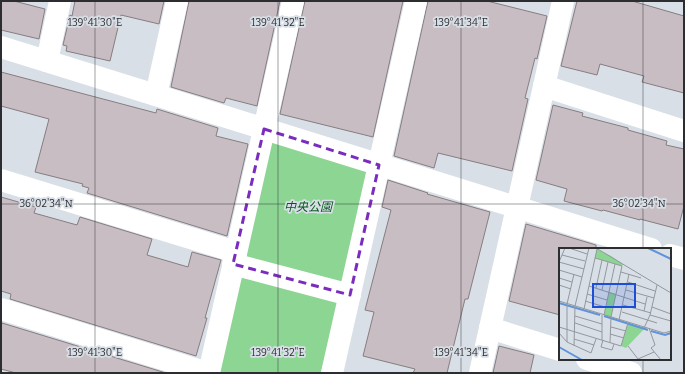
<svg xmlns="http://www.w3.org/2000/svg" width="685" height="374" viewBox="0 0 685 374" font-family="Bitter,'Noto Sans JP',serif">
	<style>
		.green { fill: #8dd593 }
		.building { fill: #c8bdc2; stroke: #867d81 }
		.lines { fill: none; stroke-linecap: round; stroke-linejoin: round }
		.minor { stroke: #fff; stroke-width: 22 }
		.marked { fill: none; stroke: #7b2cbf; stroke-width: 3; stroke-dasharray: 8 5; stroke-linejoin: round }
		.ticks { fill: none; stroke: #2b2d31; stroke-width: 1; stroke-opacity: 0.45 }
		.labels { text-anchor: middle; stroke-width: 3.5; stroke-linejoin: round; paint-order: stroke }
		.park-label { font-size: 12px; font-style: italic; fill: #04581b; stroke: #d9dfe7 }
		.inset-river { fill: none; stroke: #6093d9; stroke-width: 2 }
		.inset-road { fill: none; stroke: #93989e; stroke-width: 1 }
		.view { fill: #1d4ed8; fill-opacity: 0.15; stroke: #1d4ed8; stroke-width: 2 }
		.inset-edge { fill: none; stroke: #2b2d31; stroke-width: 2 }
		.ticks-label { font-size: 10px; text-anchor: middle; fill: #2b2d31; stroke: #d9dfe7; stroke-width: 3.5; stroke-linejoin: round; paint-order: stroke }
	</style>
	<rect width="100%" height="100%" fill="#d9dfe7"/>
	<!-- green -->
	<polygon class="green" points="264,129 379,165 332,373 209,373"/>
	<!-- building -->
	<g class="building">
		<polygon points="1,1 14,1 45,9 39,39 1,30"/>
		<polygon points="75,1 164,1 159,24 121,15 110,61 66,51 67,46 63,45 70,15 72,16"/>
		<polygon points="189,1 280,1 257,106 226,98 224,103 171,87"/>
		<polygon points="305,1 403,1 373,137 280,114"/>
		<polygon points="428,1 487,1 547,16 537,59 535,58 525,98 528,99 512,171 438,153 434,168 394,156"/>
		<polygon points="577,1 632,1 684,16 684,93 642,82 644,76 600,64 597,75 561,66"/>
		<polygon points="1,72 156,113 157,109 218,128 216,136 248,144 227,236 87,193 89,188 82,186 83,184 35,172 49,119 1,106"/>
		<polygon points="553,105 583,113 582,116 628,128 628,130 667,141 666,145 684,149 684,206 678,229 640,219 640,220 603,210 602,211 564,201 567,189 536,180"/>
		<polygon points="388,180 428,193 427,194 490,212 468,299 465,299 447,373 413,373 415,369 363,356 374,312 365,310 391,210 382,207"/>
		<polygon points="1,197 36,207 34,213 77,225 80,217 152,239 147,255 188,267 192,252 221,260 205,318 207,318 196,356 10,299 11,294 1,291"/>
		<polygon points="526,224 596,245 596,249 560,249 560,315 509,301"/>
		<polygon points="2,323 166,373 16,373 1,369 1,327"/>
		<polygon points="499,346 534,355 530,373 493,373"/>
	</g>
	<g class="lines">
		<!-- minor -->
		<g class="minor">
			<polyline points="1,47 651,249"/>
			<polyline points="47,61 60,1"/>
			<polyline points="544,86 684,131"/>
			<polyline points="156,95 177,1"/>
			<polyline points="1,180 236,252"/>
			<polyline points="670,255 684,259"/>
			<polyline points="233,264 350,295"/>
			<polyline points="1,309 208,373"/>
			<polyline points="490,328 560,350"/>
			<polyline points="587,359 631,373"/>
			<polyline points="209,373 293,1"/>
			<polyline points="332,373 416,1"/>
			<polyline points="480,373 563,1"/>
		</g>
	</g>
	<!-- marked area -->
	<path class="marked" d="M 264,129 L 379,165 L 350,295 L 233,264 Z"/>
	<!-- ticks -->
	<path class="ticks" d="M 95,1 L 95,373M 278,1 L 278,373M 461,1 L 461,373M 643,1 L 643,249M 1,204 L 684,204M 643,359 L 643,373"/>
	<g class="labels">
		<!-- park labels -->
		<g class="park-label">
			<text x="308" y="211">中央公園</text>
		</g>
	</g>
	<!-- overview -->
	<g transform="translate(559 248)">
		<rect width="112" height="112" fill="#d9dfe7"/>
		<path d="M 38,1 L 52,8 L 64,16 L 63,18 L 36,10 ZM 50,44 L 57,46 L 52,69 L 45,67 ZM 69,75 L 86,80 L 67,100 L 62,98 Z" fill="#8dd593"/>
		<path class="inset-river" d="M 89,0 L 112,11M 0,55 L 41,67M 45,68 L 89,82M 92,83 L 106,87 L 112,85M 0,99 L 23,112"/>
		<path class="inset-road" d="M 10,0 L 28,6M 37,0 L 112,45M 3,7 L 26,13M 36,10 L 63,18 L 52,69 L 51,95M 0,14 L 25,21M 0,14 L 6,0M 0,22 L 23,29M 62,24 L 82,30M 0,30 L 13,34M 69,34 L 96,43M 0,37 L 12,41M 30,38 L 86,56M 37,40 L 43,12M 43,42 L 49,14M 67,42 L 95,50M 28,46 L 48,52M 0,53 L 105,85 L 112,83M 26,53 L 46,59M 64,57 L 92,65M 93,59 L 112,66M 25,61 L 38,1M 85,63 L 88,49M 63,64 L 98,75M 45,67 L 56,16M 91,67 L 112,73M 16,68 L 43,76M 60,72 L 70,26M 16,75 L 43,84M 0,79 L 62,98 L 69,75M 52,79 L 67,83M 85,80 L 91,67 L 98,37M 90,80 L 96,97 L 92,100 L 102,112M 0,85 L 8,94 L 32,105 L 37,91M 51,86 L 65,90M 15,91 L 35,97M 43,92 L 43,67M 44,92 L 42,99 L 53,102 L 55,96M 8,94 L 8,56 L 15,26M 15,98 L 16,58 L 30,0M 69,98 L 79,111 L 95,104"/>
		<path class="view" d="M 34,36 L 76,36 L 76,59 L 34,59 Z"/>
		<rect width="112" height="112" class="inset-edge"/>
	</g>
	<g class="ticks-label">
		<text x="95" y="26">139°41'30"E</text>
		<text x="278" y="26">139°41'32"E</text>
		<text x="461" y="26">139°41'34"E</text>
		<text x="46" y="207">36°02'34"N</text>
		<text x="639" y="207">36°02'34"N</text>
		<text x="95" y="356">139°41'30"E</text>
		<text x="278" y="356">139°41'32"E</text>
		<text x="461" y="356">139°41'34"E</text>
	</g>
	<!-- border -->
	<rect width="685" height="374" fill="none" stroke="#2b2d31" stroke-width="4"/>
</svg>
